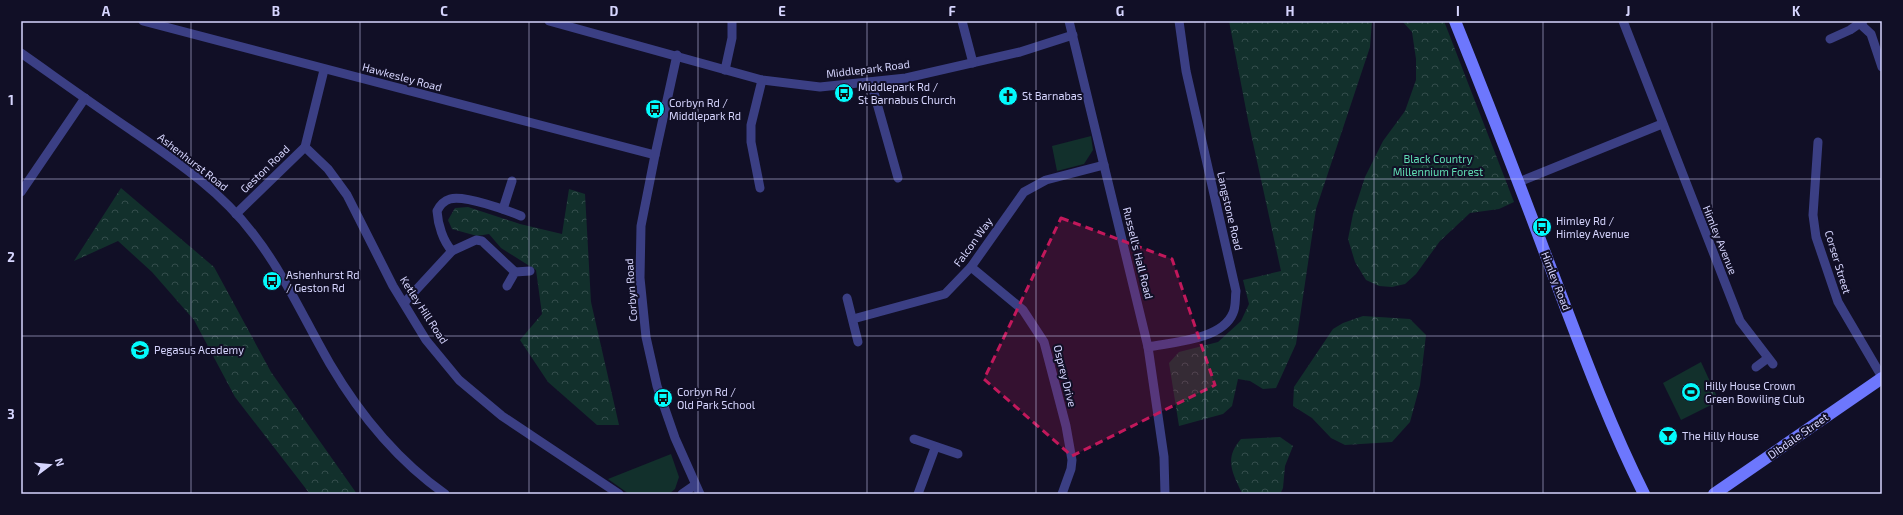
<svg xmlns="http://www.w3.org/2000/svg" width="1903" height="515" viewBox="0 0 1903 515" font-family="'Exo 2',sans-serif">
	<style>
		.green { fill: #12302c }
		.forest { fill: url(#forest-crowns) }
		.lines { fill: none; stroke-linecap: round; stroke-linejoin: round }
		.street { stroke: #3b3f84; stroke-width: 9 }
		.secondary { stroke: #6d77fd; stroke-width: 12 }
		.marked { fill: #c2185b; fill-opacity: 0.2; stroke: #c2185b; stroke-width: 3; stroke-dasharray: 8 5; stroke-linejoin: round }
		.grid { fill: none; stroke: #d6d5fe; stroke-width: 1; stroke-opacity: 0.55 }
		.labels { text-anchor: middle; stroke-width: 4; stroke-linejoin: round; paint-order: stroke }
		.street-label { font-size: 11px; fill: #d6d5fe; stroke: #110f26 }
		.poi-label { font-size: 11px; fill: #d6d5fe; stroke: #110f26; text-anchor: start }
		.park-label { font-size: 11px; fill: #61deb4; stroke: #110f26 }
		.neatline { fill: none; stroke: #d6d5fe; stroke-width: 1.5 }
		.grid-label { font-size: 13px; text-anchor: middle; font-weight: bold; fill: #d6d5fe }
	</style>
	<defs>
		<pattern id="forest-crowns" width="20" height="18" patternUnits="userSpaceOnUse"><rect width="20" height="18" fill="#12302c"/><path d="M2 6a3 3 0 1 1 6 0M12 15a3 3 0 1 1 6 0" fill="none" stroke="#344d4c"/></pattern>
	</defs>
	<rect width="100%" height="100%" fill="#110f26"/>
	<!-- green -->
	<g class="green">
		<polygon points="1091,136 1093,150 1084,164 1057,171 1052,146"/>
		<polygon points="1701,362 1719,401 1681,420 1663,383"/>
		<polygon points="671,454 679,477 675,489 669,494 629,494 608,479"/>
	</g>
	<!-- forest -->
	<g class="forest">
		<polygon points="1229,21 1372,21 1370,47 1316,209 1296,344 1276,388 1263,389 1250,381 1238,379 1232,406 1223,414 1179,426 1169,363 1179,352 1218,342 1241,321 1249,304 1243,280 1281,271 1248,120"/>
		<polygon points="1402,21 1444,21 1514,202 1499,209 1470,213 1440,241 1416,274 1405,284 1392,287 1379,286 1366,280 1355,262 1348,239 1353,214 1365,177 1383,141 1405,111 1416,80 1416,59 1412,32"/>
		<polygon points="121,188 214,267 271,372 357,494 310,494 235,397 194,320 152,272 118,241 74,261"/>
		<polygon points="569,189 585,194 591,302 619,425 597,425 548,382 520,340 542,314 536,270 501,248 489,234 477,236 452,229 448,220 455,208 468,207 520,224 562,234"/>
		<polygon points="1363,316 1410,319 1426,335 1420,385 1410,422 1392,442 1345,445 1331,438 1312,418 1293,406 1294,387 1333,329 1343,323"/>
		<path d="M 1280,437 L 1293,446 L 1285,466 L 1283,488 L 1280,494 L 1242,493 C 1232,473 1224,458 1241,439 Z"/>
	</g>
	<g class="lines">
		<!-- street -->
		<g class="street">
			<polyline points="143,21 655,155"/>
			<polyline points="549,21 762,80 820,87 906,78 1020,52 1073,35"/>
			<polyline points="962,21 973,63"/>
			<polyline points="1069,21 1148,347 1164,457 1165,494"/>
			<polyline points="1623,21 1740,321 1773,364"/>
			<polyline points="1857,21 1871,34 1882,67"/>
			<polyline points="1830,39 1850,30 1863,21"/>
			<path d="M 21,53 C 58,79 94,105 131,130 C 176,161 221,191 254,235 C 285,275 305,321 330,364 C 360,415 397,460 445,494"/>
			<polyline points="677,55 655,155 641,226 640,278 646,337 657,386 675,438 700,494"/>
			<polyline points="725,70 732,38 732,21"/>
			<polyline points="871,82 898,178"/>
			<polyline points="1818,142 1813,215 1816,237 1838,302 1882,377"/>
			<polyline points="305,147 328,169 347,195 393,286 426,340 459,380 502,416 619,494"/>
			<polyline points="1519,182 1662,124"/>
			<polyline points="760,188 751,142 751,125 762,80"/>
			<polyline points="21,192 85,98"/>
			<polyline points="503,209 512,181"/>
			<polyline points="236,214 305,147 324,70"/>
			<polyline points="452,251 476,240 482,241 515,272"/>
			<polyline points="971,267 1023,310 1044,342 1066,426 1072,460 1071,469 1062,494"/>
			<polyline points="507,286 515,272 530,271"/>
			<polyline points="847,298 858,342"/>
			<path d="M 404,303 L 452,251 C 443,241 438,225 437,211 C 440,205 443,201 450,199 C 465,195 506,210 521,216"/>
			<polyline points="853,319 945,294 971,267 1024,192 1046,180 1104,165"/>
			<path d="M 1148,347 C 1173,342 1222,340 1233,313 C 1236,307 1235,298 1236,291 L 1186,71 L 1179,21"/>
			<polyline points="1756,367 1768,358"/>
			<polyline points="914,439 958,454"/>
			<polyline points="682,494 695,485"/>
			<polyline points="918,494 935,448"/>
		</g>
		<!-- secondary -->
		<g class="secondary">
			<path d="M 1455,21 C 1486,98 1516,175 1545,253 C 1576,334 1605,416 1644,494"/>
			<polyline points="1714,494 1882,378"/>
		</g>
	</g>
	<!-- marked area -->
	<path class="marked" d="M 1061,218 L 1172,259 L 1215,385 L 1072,456 L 984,379 Z"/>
	<!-- grid -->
	<path class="grid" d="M 191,21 L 191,494M 360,21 L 360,494M 529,21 L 529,494M 698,21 L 698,494M 867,21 L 867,494M 1036,21 L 1036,494M 1205,21 L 1205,494M 1374,21 L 1374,494M 1543,21 L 1543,494M 1712,21 L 1712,494M 21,179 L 1882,179M 21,336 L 1882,336"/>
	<!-- icons -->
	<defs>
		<symbol id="bus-disc" viewBox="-11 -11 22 22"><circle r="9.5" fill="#03fafc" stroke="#110f26"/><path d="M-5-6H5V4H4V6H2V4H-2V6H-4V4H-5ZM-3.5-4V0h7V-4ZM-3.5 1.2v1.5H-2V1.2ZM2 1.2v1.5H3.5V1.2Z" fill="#111"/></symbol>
		<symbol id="church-disc" viewBox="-11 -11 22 22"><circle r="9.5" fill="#03fafc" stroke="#110f26"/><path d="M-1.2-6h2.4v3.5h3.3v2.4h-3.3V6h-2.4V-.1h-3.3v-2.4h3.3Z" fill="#111"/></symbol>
		<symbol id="school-disc" viewBox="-11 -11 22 22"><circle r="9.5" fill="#03fafc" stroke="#110f26"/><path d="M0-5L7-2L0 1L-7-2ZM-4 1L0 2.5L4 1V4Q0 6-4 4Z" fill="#111"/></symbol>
		<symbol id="stadium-disc" viewBox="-11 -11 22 22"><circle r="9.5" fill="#03fafc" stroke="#110f26"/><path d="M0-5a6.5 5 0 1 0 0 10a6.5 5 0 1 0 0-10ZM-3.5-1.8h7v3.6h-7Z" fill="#111"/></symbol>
		<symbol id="bar-disc" viewBox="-11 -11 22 22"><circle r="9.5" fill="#03fafc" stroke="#110f26"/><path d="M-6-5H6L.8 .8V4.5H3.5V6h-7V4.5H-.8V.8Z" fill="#111"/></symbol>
	</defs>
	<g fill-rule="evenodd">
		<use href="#bus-disc" x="833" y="82" width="22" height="22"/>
		<use href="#church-disc" x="997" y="85" width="22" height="22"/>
		<use href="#bus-disc" x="644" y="98" width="22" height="22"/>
		<use href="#bus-disc" x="1531" y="216" width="22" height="22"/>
		<use href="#bus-disc" x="261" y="270" width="22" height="22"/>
		<use href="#school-disc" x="129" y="339" width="22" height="22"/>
		<use href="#stadium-disc" x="1680" y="381" width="22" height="22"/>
		<use href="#bus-disc" x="652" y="387" width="22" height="22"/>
		<use href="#bar-disc" x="1657" y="425" width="22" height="22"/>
	</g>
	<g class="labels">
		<!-- street labels -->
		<g class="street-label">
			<text transform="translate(868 69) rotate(-7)" y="4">Middlepark Road</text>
			<text transform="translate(402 77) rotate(15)" y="4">Hawkesley Road</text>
			<text transform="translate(193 162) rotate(38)" y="4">Ashenhurst Road</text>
			<text transform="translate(265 169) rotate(-44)" y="4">Geston Road</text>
			<text transform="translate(1230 211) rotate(77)" y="4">Langstone Road</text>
			<text transform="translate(1720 240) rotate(68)" y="4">Himley Avenue</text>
			<text transform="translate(973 242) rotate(-54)" y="4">Falcon Way</text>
			<text transform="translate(1138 253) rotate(76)" y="4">Russell's Hall Road</text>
			<text transform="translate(1838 262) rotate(73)" y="4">Corser Street</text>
			<text transform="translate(1556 281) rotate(69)" y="4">Himley Road</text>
			<text transform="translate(631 290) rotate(-94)" y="4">Corbyn Road</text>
			<text transform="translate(424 310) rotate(57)" y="4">Ketley Hill Road</text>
			<text transform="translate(1065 376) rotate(76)" y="4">Osprey Drive</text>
			<text transform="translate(1798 436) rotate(-35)" y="4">Dibdale Street</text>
		</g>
		<!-- poi labels -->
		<g class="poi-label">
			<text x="858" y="91">Middlepark Rd /<tspan x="858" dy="13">St Barnabus Church</tspan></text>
			<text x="1022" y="100">St Barnabas</text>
			<text x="669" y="107">Corbyn Rd /<tspan x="669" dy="13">Middlepark Rd</tspan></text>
			<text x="1556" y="225">Himley Rd /<tspan x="1556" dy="13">Himley Avenue</tspan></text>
			<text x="286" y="279">Ashenhurst Rd<tspan x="286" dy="13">/ Geston Rd</tspan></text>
			<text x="154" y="354">Pegasus Academy</text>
			<text x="1705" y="390">Hilly House Crown<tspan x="1705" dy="13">Green Bowiling Club</tspan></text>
			<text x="677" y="396">Corbyn Rd /<tspan x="677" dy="13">Old Park School</tspan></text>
			<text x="1682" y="440">The Hilly House</text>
		</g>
		<!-- park labels -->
		<g class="park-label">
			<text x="1438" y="163">Black Country<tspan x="1438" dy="13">Millennium Forest</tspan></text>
		</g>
	</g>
	<!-- border -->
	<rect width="1903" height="515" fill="none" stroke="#110f26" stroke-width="44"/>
	<!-- north arrow -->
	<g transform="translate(50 465) rotate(74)" stroke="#110f26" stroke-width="3" paint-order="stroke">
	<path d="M0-3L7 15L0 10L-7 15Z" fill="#d6d5fe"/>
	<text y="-6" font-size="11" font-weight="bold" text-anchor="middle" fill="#d6d5fe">N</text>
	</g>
	<rect x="22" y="22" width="1859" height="471" class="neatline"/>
	<g class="grid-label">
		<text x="106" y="16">A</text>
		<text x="276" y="16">B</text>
		<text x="444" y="16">C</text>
		<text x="614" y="16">D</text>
		<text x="782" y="16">E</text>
		<text x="952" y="16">F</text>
		<text x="1120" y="16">G</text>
		<text x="1290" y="16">H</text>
		<text x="1458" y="16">I</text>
		<text x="1628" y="16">J</text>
		<text x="1796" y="16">K</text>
		<text x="11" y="105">1</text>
		<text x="11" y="262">2</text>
		<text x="11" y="419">3</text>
	</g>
</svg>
